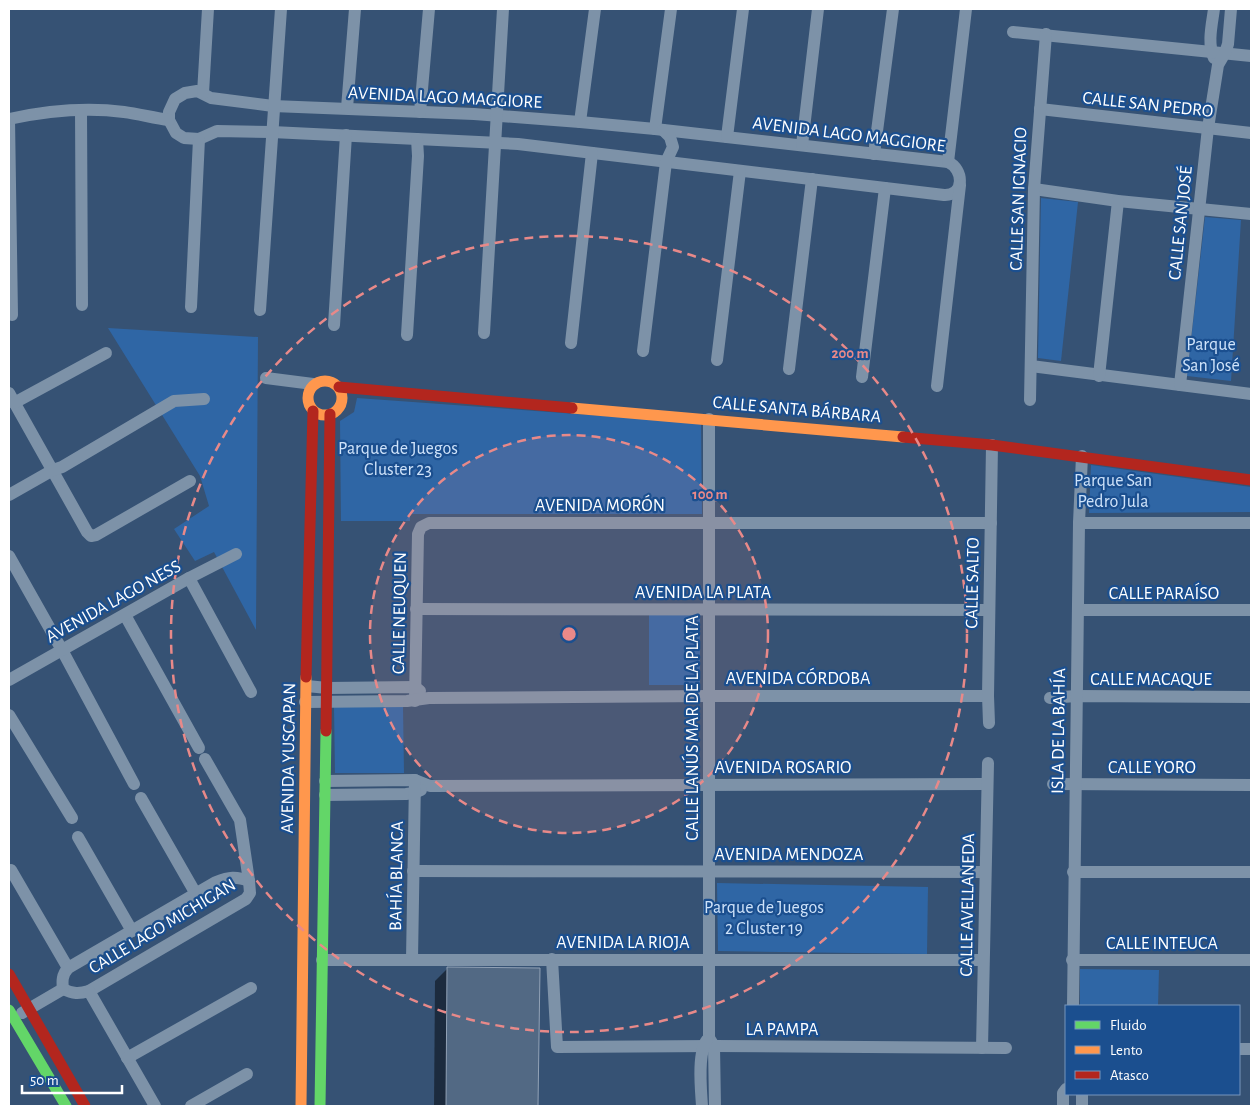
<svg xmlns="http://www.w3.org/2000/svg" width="1260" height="1115" viewBox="0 0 1260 1115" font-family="'Alegreya Sans',sans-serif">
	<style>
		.green { fill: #2f66a5 }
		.shadow { fill: #0007 }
		.building { fill: #526984; stroke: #92a2b6 }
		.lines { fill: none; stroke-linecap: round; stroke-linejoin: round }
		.street { stroke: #7d92a8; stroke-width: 12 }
		.fast { stroke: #63d668; stroke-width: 11 }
		.slow { stroke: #ff974d; stroke-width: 11 }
		.jam { stroke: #b3261e; stroke-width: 11 }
		.ring { fill: none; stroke: #e88989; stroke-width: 2.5; stroke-dasharray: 9 6 }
		.labels { text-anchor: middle; stroke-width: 4.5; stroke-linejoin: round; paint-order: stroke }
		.street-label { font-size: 18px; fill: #fff; stroke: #1b4f8f }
		.park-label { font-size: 18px; fill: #cfe3fa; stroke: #1b4f8f }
		.centre { fill: #e88989; stroke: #1b4f8f; stroke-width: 2.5 }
		.ring-label { font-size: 15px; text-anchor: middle; font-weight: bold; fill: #e88989; stroke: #1b4f8f; stroke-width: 4.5; stroke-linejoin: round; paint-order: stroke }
	</style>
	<rect width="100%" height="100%" fill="#365274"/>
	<!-- green -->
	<g class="green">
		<polygon points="1041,198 1078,202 1061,361 1038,358"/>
		<polygon points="1205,217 1241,220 1231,381 1187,376"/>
		<polygon points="108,328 258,337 256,630 214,552 195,561 174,529 209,506 200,476"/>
		<polygon points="357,398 701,423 702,514 410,514 410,521 341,521 340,421 354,412"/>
		<polygon points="1091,465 1251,487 1251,512 1089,513"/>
		<rect x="649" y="615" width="51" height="70"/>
		<polygon points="403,706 404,773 335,773 334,707"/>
		<polygon points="717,883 928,887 927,954 718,951"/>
		<polygon points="1080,969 1159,970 1158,1006 1080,1006"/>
	</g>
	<!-- shadow -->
	<polygon class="shadow" points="448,968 538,969 537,1106 434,1106 435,981"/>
	<!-- building -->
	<polygon class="building" points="447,967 540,968 538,1106 446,1106"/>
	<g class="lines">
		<!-- street -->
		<g class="street">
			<path d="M 1214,9 C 1212,24 1207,44 1214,58"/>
			<polyline points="1013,32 1251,56"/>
			<path d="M 197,91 L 211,98 L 273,106 L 474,114 L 580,122 L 655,129 L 948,162 C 964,169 965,196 944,195 L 518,144 L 272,132 L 217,131 L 199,139 L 184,138 L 176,133 L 169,120 L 169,112 L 175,99 L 185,93 Z"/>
			<polyline points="203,93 208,9"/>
			<polyline points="347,108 355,9"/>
			<polyline points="1040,109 1251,133"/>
			<polyline points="81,110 82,305"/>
			<polyline points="420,112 429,9"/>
			<polyline points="9,119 12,315"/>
			<path d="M 9,119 C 46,111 85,107 124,112 C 139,114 154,118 169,120"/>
			<polyline points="580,122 595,9"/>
			<polyline points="655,129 671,9"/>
			<polyline points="727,137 743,9"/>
			<polyline points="802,145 818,9"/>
			<polyline points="874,154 893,9"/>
			<polyline points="948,162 966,9"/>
			<polyline points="1034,189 1118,201 1251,214"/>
			<polyline points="191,307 199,139"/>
			<polyline points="260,310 281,9"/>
			<polyline points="334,325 346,135"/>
			<polyline points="484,333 503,9"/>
			<polyline points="407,335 418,156 417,139"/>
			<polyline points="571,343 592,153"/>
			<polyline points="643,351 666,162 673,147 670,137 663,130"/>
			<polyline points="717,360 740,171"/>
			<polyline points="1031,366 1251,394"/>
			<polyline points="789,369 812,179"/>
			<polyline points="1099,376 1118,201"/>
			<polyline points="862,377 885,188"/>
			<polyline points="266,378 313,384"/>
			<polyline points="1180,385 1208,128 1218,65 1225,53 1228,44 1231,9"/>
			<polyline points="937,386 960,185"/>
			<polyline points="9,393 87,532 91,536 96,535 190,481"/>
			<polyline points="1030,400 1034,189 1046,34"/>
			<polyline points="14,403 106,353"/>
			<polyline points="709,419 709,1038 714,1046 715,1106"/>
			<polyline points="9,495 53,470 62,467 174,401 204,399"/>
			<polyline points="1079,523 1251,523"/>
			<polyline points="9,556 62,650 134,784"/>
			<polyline points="189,578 251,692"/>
			<polyline points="416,609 989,610"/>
			<polyline points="1078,610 1251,610"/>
			<polyline points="125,615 199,748"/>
			<polyline points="9,680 189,578 236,554"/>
			<polyline points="307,686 327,688 415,687 420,691"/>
			<polyline points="1050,698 1076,696 1251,697"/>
			<polyline points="415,701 418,534 421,527 429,523 991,523"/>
			<polyline points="305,702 407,701 429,698 709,696 988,696"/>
			<polyline points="9,715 72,818"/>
			<polyline points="989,723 988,696 992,445"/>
			<polyline points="325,781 415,780 430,786 987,784"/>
			<polyline points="1053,784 1251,785"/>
			<polyline points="325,795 406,794 414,793 421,790"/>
			<polyline points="141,798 196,894"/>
			<polyline points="78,837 132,931"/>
			<polyline points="11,870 68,968"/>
			<polyline points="413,871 985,872"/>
			<polyline points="1073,872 1251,872"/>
			<polyline points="412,959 415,780"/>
			<polyline points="552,959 557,1047 714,1046 1006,1048"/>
			<polyline points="322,960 983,960"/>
			<polyline points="1072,960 1251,960"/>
			<path d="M 63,989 C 73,994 79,994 89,991 L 246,899 L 250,893 L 249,881 L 240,820 L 205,759"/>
			<path d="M 63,989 C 62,981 62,975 68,968 L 216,882 C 229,877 236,876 249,881"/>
			<polyline points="89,991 155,1106"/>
			<polyline points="1073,1006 1079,523 1082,456"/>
			<polyline points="22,1013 63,989"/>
			<polyline points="982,1048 988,763"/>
			<polyline points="1239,1049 1251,1049"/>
			<polyline points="127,1058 251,988"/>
			<polyline points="1082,1094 1082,1106"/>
			<polyline points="191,1106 247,1074"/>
			<path d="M 702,1106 C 701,1090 697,1053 707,1040"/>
			<polyline points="1063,1106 1063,1093 1066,1089"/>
		</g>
		<!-- fast -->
		<g class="fast">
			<polyline points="9,1010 66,1106"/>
			<polyline points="320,1106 326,731"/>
		</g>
		<!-- slow -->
		<g class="slow">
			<circle cx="325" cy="398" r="17"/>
			<polyline points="572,408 903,437"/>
			<polyline points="301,1106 306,677"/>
		</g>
		<!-- jam -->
		<g class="jam">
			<polyline points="339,387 572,408"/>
			<polyline points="903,437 992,445 1251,480"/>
			<polyline points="306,677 313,411"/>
			<polyline points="326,731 330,414"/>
			<polyline points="9,974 85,1106"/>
		</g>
	</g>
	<!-- distance rings -->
	<circle cx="569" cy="634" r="199" fill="#e88989" fill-opacity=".12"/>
	<g class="ring">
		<circle cx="569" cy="634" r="199"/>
		<circle cx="569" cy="634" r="398"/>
	</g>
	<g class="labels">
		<!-- street labels -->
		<g class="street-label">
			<text transform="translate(445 97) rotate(3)" y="6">AVENIDA LAGO MAGGIORE</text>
			<text transform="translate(1148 104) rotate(6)" y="6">CALLE SAN PEDRO</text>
			<text transform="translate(849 134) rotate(7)" y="6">AVENIDA LAGO MAGGIORE</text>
			<text transform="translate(1018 199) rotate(-88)" y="6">CALLE SAN IGNACIO</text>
			<text transform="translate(1180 223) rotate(-84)" y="6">CALLE SAN JOSÉ</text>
			<text transform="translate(797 409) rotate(5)" y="6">CALLE SANTA BÁRBARA</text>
			<text x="600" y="511">AVENIDA MORÓN</text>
			<text transform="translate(972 583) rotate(-89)" y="6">CALLE SALTO</text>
			<text x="703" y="598">AVENIDA LA PLATA</text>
			<text x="1164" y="599">CALLE PARAÍSO</text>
			<text transform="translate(113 601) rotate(-29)" y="6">AVENIDA LAGO NESS</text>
			<text transform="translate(399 613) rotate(-89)" y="6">CALLE NEUQUEN</text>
			<text x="798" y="684">AVENIDA CÓRDOBA</text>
			<text x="1151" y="685">CALLE MACAQUE</text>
			<text transform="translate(692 728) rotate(-90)" y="6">CALLE LANÚS MAR DE LA PLATA</text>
			<text transform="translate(1058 731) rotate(-89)" y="6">ISLA DE LA BAHÍA</text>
			<text transform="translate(288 758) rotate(-89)" y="6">AVENIDA YUSCAPAN</text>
			<text x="783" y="773">AVENIDA ROSARIO</text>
			<text x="1152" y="773">CALLE YORO</text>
			<text x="789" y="860">AVENIDA MENDOZA</text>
			<text transform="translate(396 876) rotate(-89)" y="6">BAHÍA BLANCA</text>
			<text transform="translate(967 905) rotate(-89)" y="6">CALLE AVELLANEDA</text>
			<text transform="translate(162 926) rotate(-31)" y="6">CALLE LAGO MICHIGAN</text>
			<text x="623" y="948">AVENIDA LA RIOJA</text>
			<text x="1162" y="949">CALLE INTEUCA</text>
			<text x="782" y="1035">LA PAMPA</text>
		</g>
		<!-- park labels -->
		<g class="park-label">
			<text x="1211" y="350">Parque<tspan x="1211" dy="21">San José</tspan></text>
			<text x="398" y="454">Parque de Juegos<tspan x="398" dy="21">Cluster 23</tspan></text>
			<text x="1113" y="486">Parque San<tspan x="1113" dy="21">Pedro Jula</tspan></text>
			<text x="764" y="913">Parque de Juegos<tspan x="764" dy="21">2 Cluster 19</tspan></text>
		</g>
	</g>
	<circle cx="569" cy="634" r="8" class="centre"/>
	<g class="ring-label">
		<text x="850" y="358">200 m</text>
		<text x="710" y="499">100 m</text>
	</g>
	<!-- border -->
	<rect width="1260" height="1115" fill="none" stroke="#ffffff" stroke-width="20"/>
	<!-- legend -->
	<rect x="1065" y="1005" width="175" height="90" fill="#1b4f8f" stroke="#7695bc"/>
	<rect x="1075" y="1021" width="25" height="8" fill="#63d668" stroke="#7695bc"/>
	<text x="1110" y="1030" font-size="15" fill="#ffffff">Fluido</text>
	<rect x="1075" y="1046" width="25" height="8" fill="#ff974d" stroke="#7695bc"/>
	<text x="1110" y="1055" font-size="15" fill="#ffffff">Lento</text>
	<rect x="1075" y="1071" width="25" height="8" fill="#b3261e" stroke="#7695bc"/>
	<text x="1110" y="1080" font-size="15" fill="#ffffff">Atasco</text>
	<!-- scale -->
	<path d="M22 1085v8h100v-8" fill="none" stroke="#ffffff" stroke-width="2.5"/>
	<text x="30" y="1085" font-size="15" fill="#ffffff" stroke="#1b4f8f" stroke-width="4" paint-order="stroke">50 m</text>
</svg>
